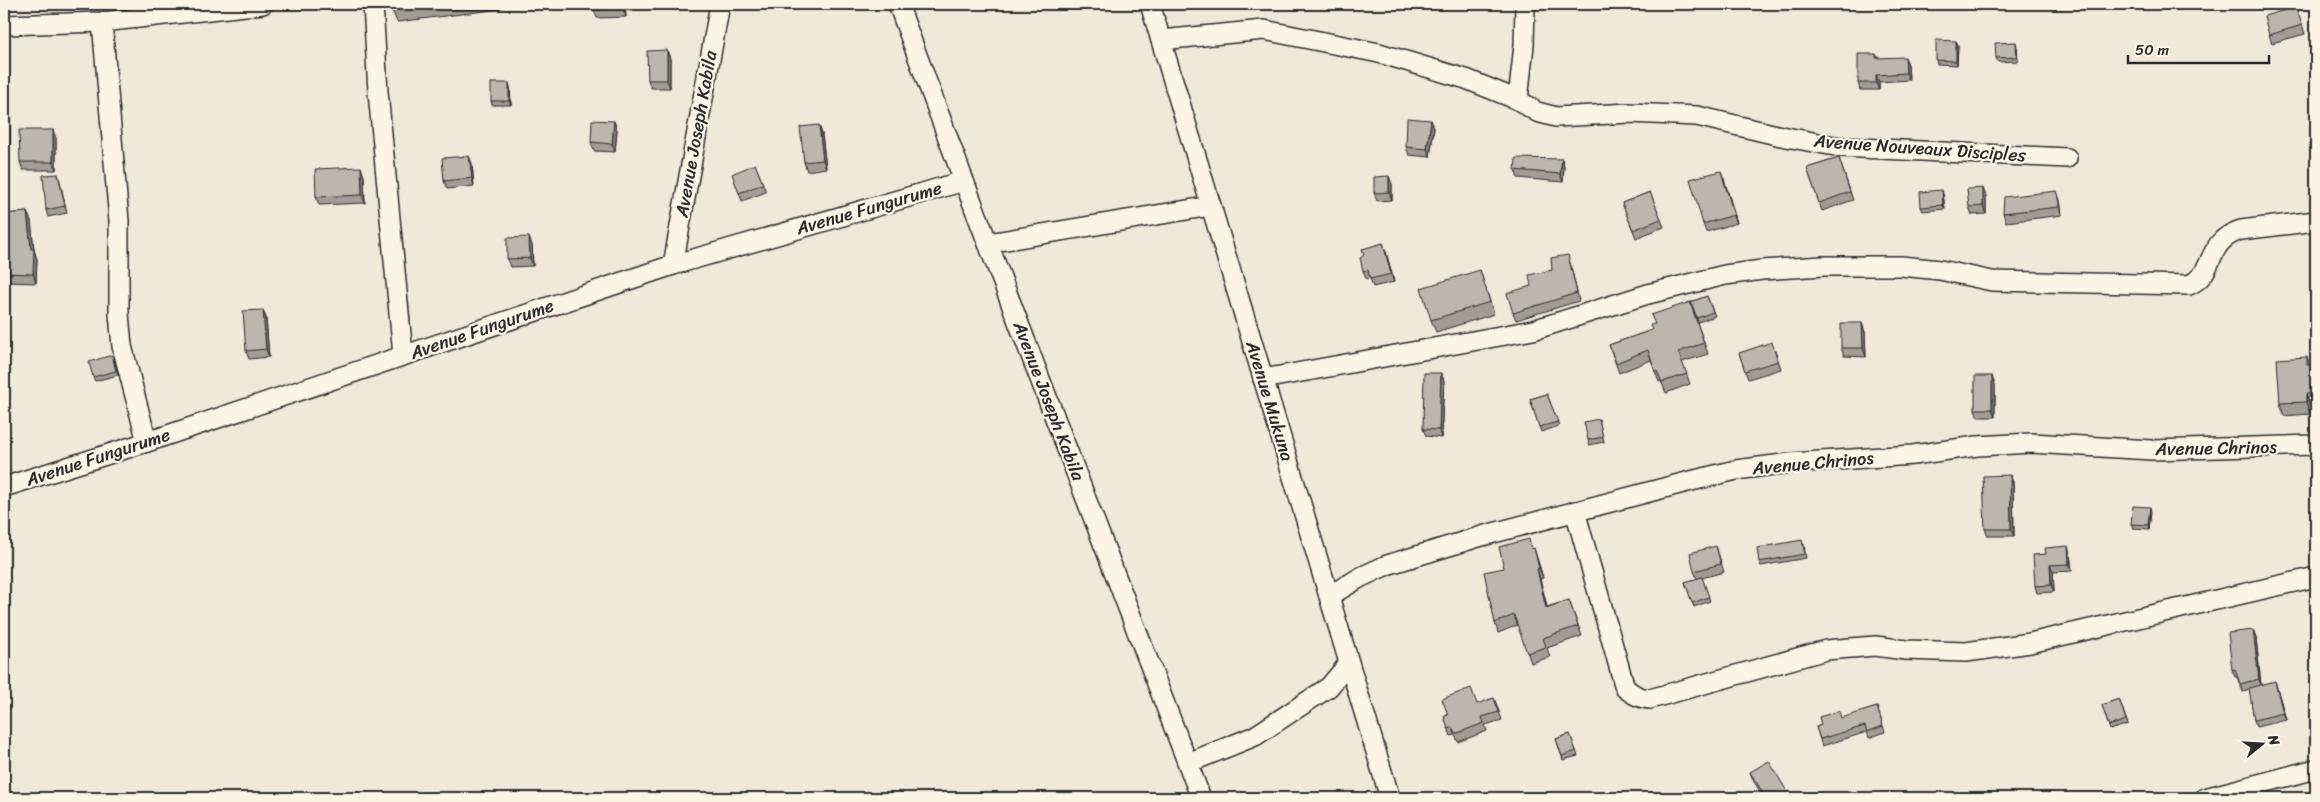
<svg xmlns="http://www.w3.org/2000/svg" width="2320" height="802" viewBox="0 0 2320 802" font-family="Sriracha,sans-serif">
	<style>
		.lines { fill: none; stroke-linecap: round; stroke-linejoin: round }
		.minor-casing { stroke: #2b2b2b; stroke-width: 22 }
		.minor { stroke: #fcf5e5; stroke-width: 19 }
		.wall { fill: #a29d94; stroke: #2b2b2b }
		.shaded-wall { fill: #848078; stroke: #2b2b2b }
		.building { fill: #bcb7ac; stroke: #2b2b2b }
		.labels { text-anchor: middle; stroke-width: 4.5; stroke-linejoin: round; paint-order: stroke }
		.street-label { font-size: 18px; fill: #2b2b2b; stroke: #fcf5e5 }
	</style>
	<rect width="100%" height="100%" fill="#efe9da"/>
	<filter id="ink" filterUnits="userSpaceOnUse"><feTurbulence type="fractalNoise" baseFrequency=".02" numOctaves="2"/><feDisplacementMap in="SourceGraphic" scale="10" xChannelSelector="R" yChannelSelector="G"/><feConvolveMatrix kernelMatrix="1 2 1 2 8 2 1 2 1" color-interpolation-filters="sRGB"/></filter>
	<g filter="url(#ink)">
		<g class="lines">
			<defs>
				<g id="minor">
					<polyline points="373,4 378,92 403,355"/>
					<polyline points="898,4 964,181 1201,798"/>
					<polyline points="1150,4 1390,798"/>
					<polyline points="102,22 119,221 119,314 122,346 147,442"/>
					<polyline points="4,25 102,22 263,4"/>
					<polyline points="1161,40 1264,30 1379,53 1466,79 1518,100 1537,112 1556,117 1630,113 1697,116 1781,136 1840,147 2067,158"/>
					<polyline points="1518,100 1524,45 1525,4"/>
					<polyline points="988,243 1211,206"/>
					<polyline points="673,265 720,4"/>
					<path d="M 1263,379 L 1533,330 L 1648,294 L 1725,275 L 1762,270 L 1823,266 L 1901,266 L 1940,270 L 1992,281 L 2189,285 C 2218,272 2203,242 2241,230 L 2316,221"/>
					<polyline points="4,487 147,442 673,265 964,181"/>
					<path d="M 1575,511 L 1625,688 C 1634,695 1639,698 1650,699 L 1826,650 L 1875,646 L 1906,650 L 1966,652 L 2030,643 L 2316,577"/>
					<polyline points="1329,596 1361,577 1387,565 1482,536 1683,483 1736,470 1790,463 1913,455 1977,446 2031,443 2152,450 2316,445"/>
					<polyline points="1188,763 1255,736 1329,687 1349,663"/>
					<polyline points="2205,798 2316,769"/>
				</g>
			</defs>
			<!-- minor casing -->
			<use href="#minor" class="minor-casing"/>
			<!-- minor -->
			<use href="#minor" class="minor"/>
		</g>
		<!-- wall -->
		<g class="wall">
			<polygon points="391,4 500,4 501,9 397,22 392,10"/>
			<polygon points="625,4 626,17 597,18 594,10"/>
			<polygon points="1477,4 1501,4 1501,5"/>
			<polygon points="2299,15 2305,34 2272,43 2269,35"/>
			<polygon points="1956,41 1958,45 1957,65 1937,64 1936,60"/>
			<polygon points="2017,47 2018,61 1998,62 1996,58"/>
			<polygon points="667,50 670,59 670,88 651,88 648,80"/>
			<polygon points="1876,54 1878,58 1908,64 1909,80 1879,82 1879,90 1860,90 1858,83"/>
			<polygon points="510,87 511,105 492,105 491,101"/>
			<polygon points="4,108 10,116 10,144 4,144"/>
			<polygon points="1431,120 1434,128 1430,157 1409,155 1406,147"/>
			<polygon points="614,121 617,130 615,152 594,151 591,142"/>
			<polygon points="819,125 822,134 826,168 807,171 804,162"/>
			<polygon points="56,138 56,170 23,170 20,162"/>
			<polygon points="469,156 472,164 474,186 447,189 444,181"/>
			<polygon points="1839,158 1853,200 1822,211 1807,168"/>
			<polygon points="1562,159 1564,167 1563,182 1518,178 1515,170"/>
			<polygon points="755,164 766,192 742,201 735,182"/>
			<polygon points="58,174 60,181 67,213 48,217 46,210"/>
			<polygon points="364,176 365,203 319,205 316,197"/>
			<polygon points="1724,179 1737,223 1706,232 1703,224"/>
			<polygon points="1392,184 1392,200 1377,201 1374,193"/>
			<polygon points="1650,192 1664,227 1636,238 1622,203"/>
			<polygon points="1943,194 1945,209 1923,211 1921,207"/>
			<polygon points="1986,196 1986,214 1972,215 1969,207"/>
			<polygon points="4,200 6,206 6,214 27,212 31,221 34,250 37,259 36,283 6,282 4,277 4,259 5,249 4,249"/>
			<polygon points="2060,200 2062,215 2006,222 2003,213"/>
			<polygon points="532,245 533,266 510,267 507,259"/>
			<polygon points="1386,252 1394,282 1373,287 1370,278 1366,279 1363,271"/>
			<polygon points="1570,262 1579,301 1516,320 1513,313 1531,286 1552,270"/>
			<polygon points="1480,270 1494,314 1436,332 1431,320"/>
			<polygon points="1707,296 1715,316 1698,322 1691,302"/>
			<polygon points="1690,302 1708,354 1682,362 1690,384 1666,393 1661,381 1659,382 1651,360 1619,373 1609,345 1652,330 1655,324"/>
			<polygon points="263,310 266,318 269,357 249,359 246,351"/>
			<polygon points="1862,323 1865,332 1866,357 1844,356 1841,348"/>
			<polygon points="1775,350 1781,369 1748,379 1739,353"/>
			<polygon points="2307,357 2310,365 2316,365 2316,406 2310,406 2310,414 2284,416 2280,403"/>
			<polygon points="114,359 118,375 95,381 93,377"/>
			<polygon points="1441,373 1444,381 1441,438 1426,436 1423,429"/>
			<polygon points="1995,385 1995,417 1978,417 1975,409"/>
			<polygon points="1547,394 1559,426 1541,432 1530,399"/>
			<polygon points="1599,419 1604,442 1589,445 1588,440"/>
			<polygon points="2010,475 2013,482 2014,536 1988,536 1985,529"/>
			<polygon points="2151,512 2149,529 2133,528 2131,524"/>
			<polygon points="1804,544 1806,558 1761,566 1759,562"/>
			<polygon points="1716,546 1724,572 1702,578 1710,601 1694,607 1685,582 1697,579 1694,571"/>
			<polygon points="1532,549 1537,558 1543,578 1540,579 1547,607 1569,600 1582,636 1547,648 1550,657 1531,663 1518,625 1498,633 1495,623 1504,568"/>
			<polygon points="2070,553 2072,571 2053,572 2054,592 2037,593 2035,586 2046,554"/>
			<polygon points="2256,638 2261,684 2277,688 2286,720 2256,727 2254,720 2250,690 2243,692 2237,677 2235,677 2232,670"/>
			<polygon points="1494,698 1502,720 1485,725 1487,731 1458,742 1455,735 1451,736 1444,716"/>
			<polygon points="2119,699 2128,724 2110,730 2102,705"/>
			<polygon points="1877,707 1885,732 1869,738 1867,732 1822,746 1816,727"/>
			<polygon points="1570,734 1578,756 1563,760 1556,739"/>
			<polygon points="1750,772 1791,798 1764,798 1753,780"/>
		</g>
		<!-- shaded-wall -->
		<g class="shaded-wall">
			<polygon points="623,4 625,4 626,17 623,9"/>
			<polygon points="1956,41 1958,45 1957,65 1956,61"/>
			<polygon points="2016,42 2017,47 2018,61 2017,57"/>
			<polygon points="667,50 670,59 670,88 667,80"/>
			<polygon points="1905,57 1908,64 1909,80 1906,73"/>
			<polygon points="1876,75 1879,82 1879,90 1876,83"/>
			<polygon points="509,83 510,87 511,105 509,101"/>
			<polygon points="7,108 10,116 10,144 7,136"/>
			<polygon points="1431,120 1434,128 1430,157 1427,149"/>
			<polygon points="614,121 617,130 615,152 612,144"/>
			<polygon points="819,125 822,134 826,168 823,160"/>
			<polygon points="53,130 56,138 56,170 53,162"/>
			<polygon points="469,156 472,164 474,186 472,178"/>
			<polygon points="1562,159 1564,167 1563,182 1560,174"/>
			<polygon points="361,167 364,176 365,203 362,195"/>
			<polygon points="1721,171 1724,179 1737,223 1734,215"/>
			<polygon points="1389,176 1392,184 1392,200 1389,192"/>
			<polygon points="1983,188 1986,196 1986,214 1983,206"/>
			<polygon points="1942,190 1943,194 1945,209 1943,205"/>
			<polygon points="2057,191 2060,200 2062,215 2059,207"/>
			<polygon points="4,200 6,206 6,224 4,216"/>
			<polygon points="27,212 31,221 34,250 37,259 36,283 33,274"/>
			<polygon points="529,237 532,245 533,266 530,258"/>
			<polygon points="1383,243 1386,252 1394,282 1391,274"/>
			<polygon points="263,310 266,318 269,357 266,349"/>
			<polygon points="1862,323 1865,332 1866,357 1863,348"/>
			<polygon points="1441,373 1444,381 1441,438 1439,430"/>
			<polygon points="1992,376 1995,385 1995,417 1992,409"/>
			<polygon points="2306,394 2310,406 2310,414 2306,402"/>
			<polygon points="2010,475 2013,482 2014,536 2011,529"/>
			<polygon points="2150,507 2151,512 2149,529 2148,525"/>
			<polygon points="2068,546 2070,553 2072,571 2069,564"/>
			<polygon points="1534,548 1543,578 1539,568"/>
			<polygon points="2050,565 2053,572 2054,592 2051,585"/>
			<polygon points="1537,569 1540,579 1550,618 1546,608"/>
			<polygon points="2253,630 2256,638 2261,686 2259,679"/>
			<polygon points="2275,681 2277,688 2286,720 2283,713"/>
		</g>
		<!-- building -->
		<g class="building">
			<polygon points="391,4 443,4 392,10"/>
			<polygon points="594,4 623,4 623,9 594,10"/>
			<polygon points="2296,7 2302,25 2269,35 2264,16"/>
			<polygon points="1936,40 1956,41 1956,61 1936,60"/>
			<polygon points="2016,42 2017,57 1996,58 1995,43"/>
			<polygon points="667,50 667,80 648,80 647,51"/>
			<polygon points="1858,54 1876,54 1876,58 1905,57 1906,73 1876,75 1876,83 1858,83"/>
			<rect x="491" y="83" width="18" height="18"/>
			<rect x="4" y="108" width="3" height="28"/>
			<polygon points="1407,118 1431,120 1427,149 1406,147"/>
			<polygon points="592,120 614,121 612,144 591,142"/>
			<polygon points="819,125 823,160 804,162 800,127"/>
			<polygon points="19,130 53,130 53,162 20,162"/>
			<polygon points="469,156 472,178 444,181 442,158"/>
			<polygon points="1516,158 1562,159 1560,174 1515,170"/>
			<polygon points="1839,158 1850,192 1819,203 1807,168"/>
			<polygon points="755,164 763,184 739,193 732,174"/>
			<polygon points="361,167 362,195 316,197 315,169"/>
			<polygon points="1721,171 1734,215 1703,224 1690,179"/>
			<polygon points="58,174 65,206 46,210 43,175"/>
			<polygon points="1389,176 1389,192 1374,193 1374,177"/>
			<polygon points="1983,188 1983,206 1969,207 1967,189"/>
			<polygon points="1942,190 1943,205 1921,207 1920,192"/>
			<polygon points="2057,191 2059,207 2003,213 2004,197"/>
			<polygon points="1650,192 1661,219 1633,230 1622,203"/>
			<polygon points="27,212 31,249 34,249 33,274 4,273 4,259 6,239 4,240 4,214"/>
			<polygon points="529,237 530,258 507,259 507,238"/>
			<polygon points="1383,243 1391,274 1370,279 1368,270 1363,271 1360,258 1364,255 1362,249"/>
			<polygon points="1568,255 1577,293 1513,313 1507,293 1531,286 1529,275 1552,270 1551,258"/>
			<polygon points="1480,270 1490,302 1431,320 1421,288"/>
			<polygon points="1707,296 1713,312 1697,318 1691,302"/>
			<polygon points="1690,302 1704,343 1678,352 1687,374 1662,382 1657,371 1655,372 1648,350 1616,363 1609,345 1652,330 1650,325 1655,324 1651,315"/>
			<polygon points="263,310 266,349 246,351 243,311"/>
			<polygon points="1841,323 1862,323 1863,348 1841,348"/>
			<polygon points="1772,342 1778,361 1745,371 1739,353"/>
			<polygon points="112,355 116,371 93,377 89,362"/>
			<polygon points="2307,357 2307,365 2316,365 2316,393 2306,394 2306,402 2280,403 2277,359"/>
			<polygon points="1424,373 1441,373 1439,430 1423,429"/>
			<rect x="1975" y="376" width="17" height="33"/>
			<polygon points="1547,394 1558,422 1539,427 1530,399"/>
			<polygon points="1599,419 1603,437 1588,440 1584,422"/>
			<polygon points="2010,475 2011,529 1985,529 1983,476"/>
			<polygon points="2133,506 2150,507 2148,525 2131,524"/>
			<polygon points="1529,539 1531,549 1534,548 1539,568 1537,569 1546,608 1569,600 1578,626 1543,638 1546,647 1527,653 1514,615 1495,623 1484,572 1504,568 1499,547"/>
			<polygon points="1802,540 1805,554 1759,562 1757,548"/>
			<polygon points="1716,546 1721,564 1694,571 1690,553"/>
			<polygon points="2068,546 2069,564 2050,565 2051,585 2035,586 2033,555 2046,554 2045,548"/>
			<polygon points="1702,577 1709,597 1692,603 1685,582"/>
			<polygon points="2253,630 2259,679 2240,684 2235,669 2232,670 2228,633"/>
			<polygon points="2275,681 2283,713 2254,720 2249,688"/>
			<polygon points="1471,688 1477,704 1494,698 1499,712 1482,717 1484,723 1455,734 1452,727 1448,729 1444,716 1448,715 1442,699"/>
			<polygon points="2119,699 2126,720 2109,726 2102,705"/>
			<polygon points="1877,707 1883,726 1867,732 1865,726 1820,739 1816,727 1821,725 1819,717 1839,711 1841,718"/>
			<polygon points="1570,734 1576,751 1562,756 1556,739"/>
			<polygon points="1769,761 1791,798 1766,798 1750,772"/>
		</g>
	</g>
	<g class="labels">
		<!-- street labels -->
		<g class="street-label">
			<text transform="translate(696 134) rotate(-80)" y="6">Avenue Joseph Kabila</text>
			<text transform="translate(1920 148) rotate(4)" y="6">Avenue Nouveaux Disciples</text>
			<text transform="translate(869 208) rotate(-16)" y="6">Avenue Fungurume</text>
			<text transform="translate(482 329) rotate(-19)" y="6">Avenue Fungurume</text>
			<text transform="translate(1049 401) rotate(69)" y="6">Avenue Joseph Kabila</text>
			<text transform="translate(1270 401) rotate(73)" y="6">Avenue Mukuna</text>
			<text transform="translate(2216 448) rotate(-1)" y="6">Avenue Chrinos</text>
			<text transform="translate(98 457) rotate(-18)" y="6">Avenue Fungurume</text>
			<text transform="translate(1813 463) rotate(-5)" y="6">Avenue Chrinos</text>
		</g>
	</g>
	<!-- margin -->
	<rect width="2320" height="802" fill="none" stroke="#fcf5e5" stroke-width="20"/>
	<rect x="10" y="10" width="2300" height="782" fill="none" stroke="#2b2b2b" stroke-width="2" filter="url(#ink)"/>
	<!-- north arrow -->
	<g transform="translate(2262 744) rotate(72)" stroke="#fcf5e5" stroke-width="4" paint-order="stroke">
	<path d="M0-4L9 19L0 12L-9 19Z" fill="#2b2b2b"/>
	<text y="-8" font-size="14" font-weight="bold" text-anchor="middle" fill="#2b2b2b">N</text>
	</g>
	<!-- scale -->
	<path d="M2128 55v8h141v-8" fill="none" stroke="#2b2b2b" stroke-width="2.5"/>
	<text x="2135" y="55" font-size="15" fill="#2b2b2b" stroke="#fcf5e5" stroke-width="4" paint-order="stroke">50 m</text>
</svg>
